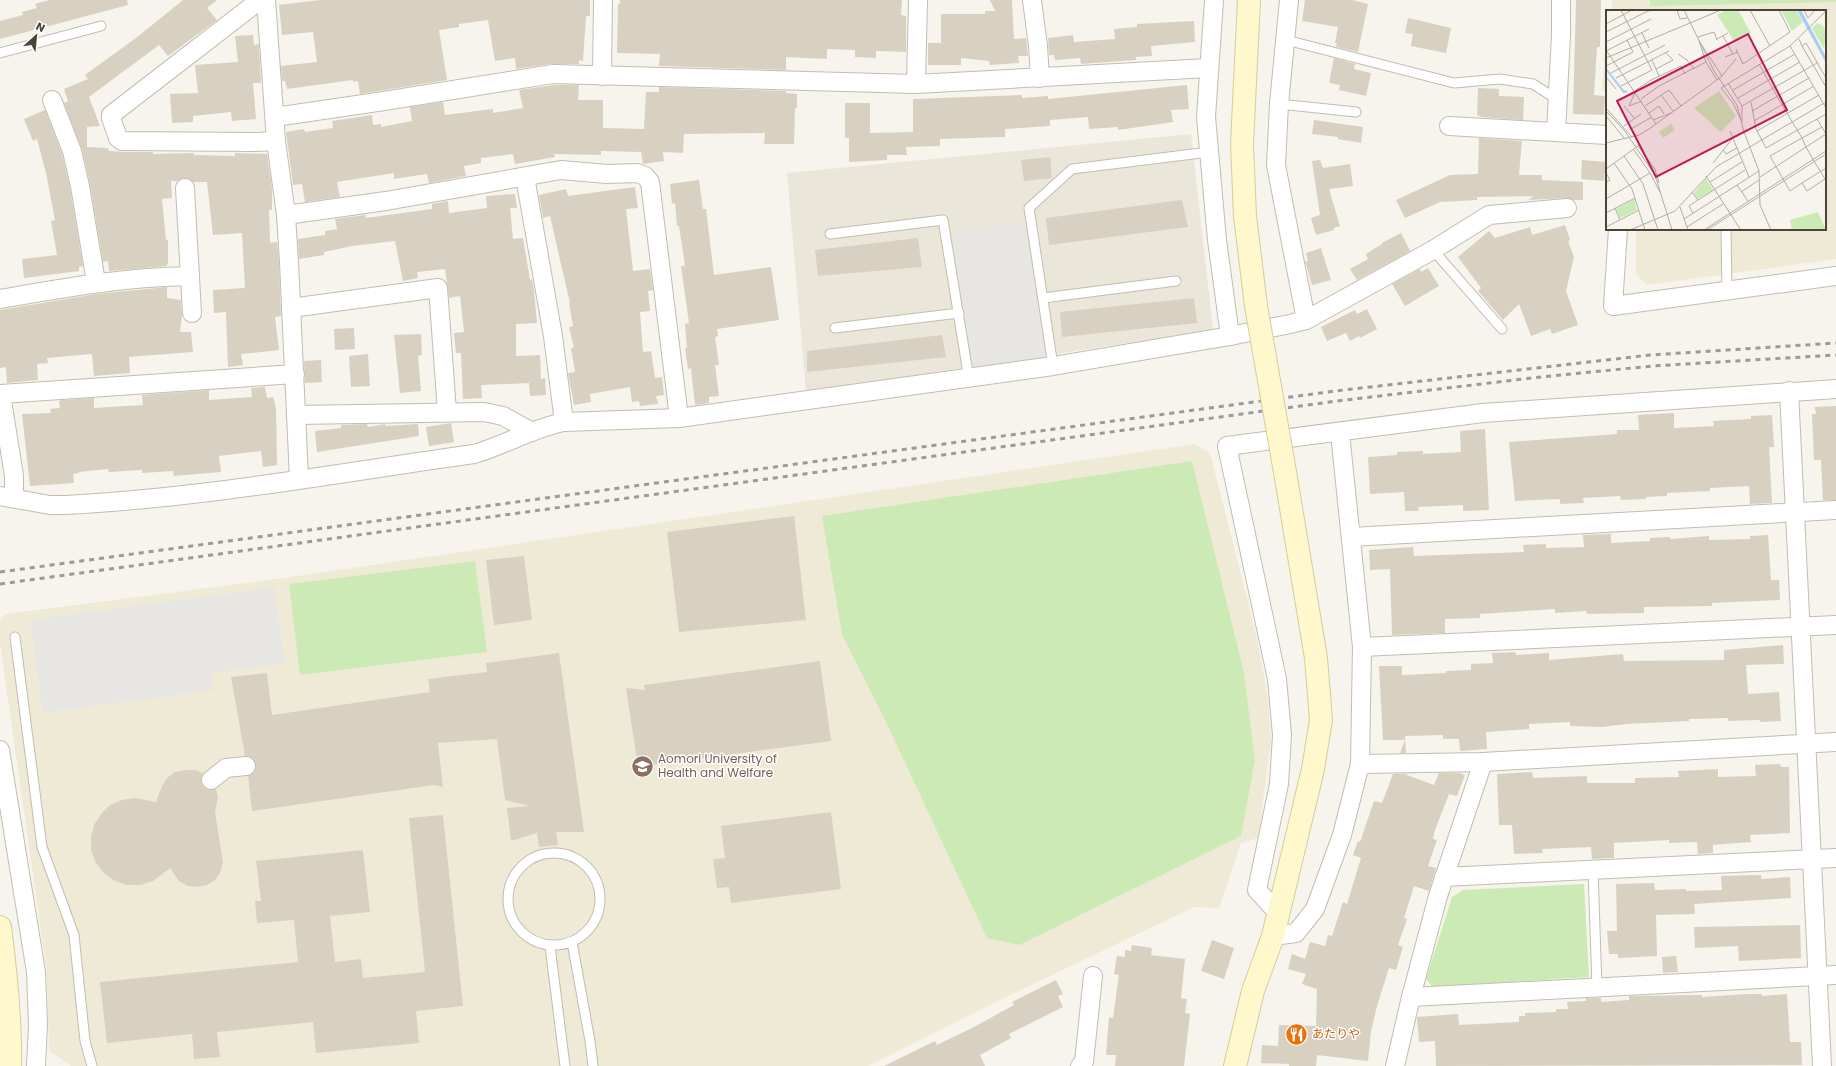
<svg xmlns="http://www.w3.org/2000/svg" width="1836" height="1066" viewBox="0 0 1836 1066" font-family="Poppins,'Noto Sans JP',sans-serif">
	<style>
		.residential { fill: #eae6da }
		.education { fill: #efead6 }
		.green { fill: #cceab5 }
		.parking { fill: #e8e6e3 }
		.building { fill: #d8d1c1 }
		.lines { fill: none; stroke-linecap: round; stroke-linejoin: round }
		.lane-casing { stroke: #c2bdae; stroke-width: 11 }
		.street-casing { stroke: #c2bdae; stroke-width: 20 }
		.secondary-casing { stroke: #d6cc9b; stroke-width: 24 }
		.lane { stroke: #fff; stroke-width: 9 }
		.street { stroke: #fff; stroke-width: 18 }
		.secondary { stroke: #fff8cc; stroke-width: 22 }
		.rail { stroke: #9a9a9a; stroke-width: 3; stroke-dasharray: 5 5; stroke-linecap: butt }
		.secondary-bridge-casing { stroke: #d6cc9b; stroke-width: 24; stroke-linecap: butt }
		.secondary-bridge { stroke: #fff8cc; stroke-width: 22 }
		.labels { text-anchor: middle; stroke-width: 3; stroke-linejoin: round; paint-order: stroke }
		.education-label { font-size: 12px; fill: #785e54; stroke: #fff; text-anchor: start }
		.food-label { font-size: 12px; fill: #c56008; stroke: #fff; text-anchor: start }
		.inset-river { fill: none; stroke: #a9ccf2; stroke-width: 2 }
		.inset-road { fill: none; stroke: #b2aea4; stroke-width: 1 }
		.view { fill: #c2185b; fill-opacity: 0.15; stroke: #c2185b; stroke-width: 2 }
		.inset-edge { fill: none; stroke: #4b4539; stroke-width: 2 }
	</style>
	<rect width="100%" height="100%" fill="#f6f4ec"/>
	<!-- residential -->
	<polygon class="residential" points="1191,134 1213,330 806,392 787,173"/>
	<!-- education -->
	<g class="education">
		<polygon points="1613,0 1836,0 1836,259 1647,285 1636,274 1636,229 1825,229 1825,11 1611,11"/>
		<polygon points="1607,30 1607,94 1602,90"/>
		<polygon points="1195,444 1210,453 1257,638 1268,700 1271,741 1258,838 1241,843 1219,908 1194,907 1000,1000 868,1066 71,1066 49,1051 47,974 0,644 0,620 6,614 284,578"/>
	</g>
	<!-- green -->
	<g class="green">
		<polygon points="1650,0 1836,0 1836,2 1650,6"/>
		<polygon points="1192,461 1244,673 1255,760 1241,836 1019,945 987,938 887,724 842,635 822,516"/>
		<polygon points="475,561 487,652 300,675 289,584"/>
		<polygon points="1584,884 1589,977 1433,987 1426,979 1452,897 1463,890"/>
	</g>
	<!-- parking -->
	<g class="parking">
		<polygon points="1024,223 1046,359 972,370 952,233"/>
		<polygon points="274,587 285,663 211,673 214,690 43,713 30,620"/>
	</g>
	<!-- building -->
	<g class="building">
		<polygon points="49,0 127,0 128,5 0,39 0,21 23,15 22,12 37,8 35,4"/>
		<polygon points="183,0 217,0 207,8 217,20 168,56 159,45 89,97 100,126 87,127 87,147 108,148 109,151 124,152 153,152 153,154 194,153 194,155 235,156 235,153 267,154 272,188 272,210 269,210 270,243 277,242 279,263 281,316 275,317 279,350 241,354 243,365 228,367 226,312 214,313 213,290 245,288 242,233 213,235 207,182 193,182 184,178 177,181 171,181 172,198 162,199 166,240 168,240 168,264 167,264 167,266 109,271 108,261 103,262 90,184 82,149 64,103 68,101 64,89 88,79 85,75 136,38"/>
		<polygon points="320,0 590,0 590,16 586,16 583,61 579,60 579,64 551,64 516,69 515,58 495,61 488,20 459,24 459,27 439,30 447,80 360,94 358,81 353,82 353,80 287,89 285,81 282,81 281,66 317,62 313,32 282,35 279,5"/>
		<polygon points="620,0 902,0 901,15 906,16 906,52 876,51 876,58 855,57 855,50 827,49 827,59 786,57 786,70 659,66 660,54 617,53 618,4 620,4"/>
		<polygon points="990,0 1012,0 1014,39 1026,38 1028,56 1018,56 1019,63 990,65 989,61 961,58 961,65 928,65 928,43 941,43 941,14 985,14 985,11 995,11"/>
		<polygon points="1305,0 1352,0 1368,4 1358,52 1336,47 1337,44 1335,43 1338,27 1302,21"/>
		<polygon points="1576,0 1601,0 1600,47 1597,47 1594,95 1605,96 1604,115 1573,114"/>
		<polygon points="1408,18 1451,28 1446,53 1411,46 1413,34 1405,33"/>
		<polygon points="1194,21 1195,42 1151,46 1152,56 1136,57 1136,60 1081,64 1080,58 1055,60 1054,55 1049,55 1048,38 1073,35 1074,42 1115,39 1114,29 1137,27 1137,24"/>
		<polygon points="253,35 254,45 259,44 261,83 253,83 256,119 232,121 231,112 193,116 193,122 172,123 170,94 198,93 195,65 238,62 235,36"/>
		<polygon points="1334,58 1355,64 1354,69 1371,73 1366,96 1339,90 1340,85 1329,83"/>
		<polygon points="554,85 579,85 578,100 603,100 603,128 644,129 646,92 659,92 659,87 786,91 786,93 797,94 797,108 795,108 794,144 764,144 765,133 684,134 683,153 663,152 664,161 643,164 641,152 601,151 601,155 554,154 555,157 515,164 513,154 481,158 481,163 464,166 466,176 429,183 427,174 394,179 394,173 337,182 340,197 305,202 302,184 293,185 286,132 304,129 305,132 333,128 332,121 372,115 373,125 381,124 381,127 412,121 410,107 443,102 445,115 493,109 493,113 523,108 519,90"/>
		<polygon points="1187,85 1189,109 1171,110 1173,122 1118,130 1118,127 1089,129 1088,117 1050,120 1050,126 1005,129 1005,137 940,139 940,146 906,147 907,155 887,155 887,160 849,162 849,138 845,138 845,103 870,103 870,133 913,132 913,99 1022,95 1022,98 1048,96 1048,99"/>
		<polygon points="1478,88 1499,89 1499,96 1524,97 1523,120 1480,117 1480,116 1477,115"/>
		<polygon points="45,110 62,154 70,188 83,266 79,267 79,271 24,278 22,259 57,255 51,221 55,220 46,173 37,139 33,141 24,119"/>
		<polygon points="1314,120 1363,127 1361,143 1338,139 1338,137 1312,134"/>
		<polygon points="1479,138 1522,141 1519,175 1542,175 1542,180 1583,182 1583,200 1574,200 1566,198 1528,200 1534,196 1477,197 1477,200 1440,202 1405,218 1396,200 1450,175 1478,174"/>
		<polygon points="1050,157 1052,178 1024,181 1021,160"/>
		<polygon points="1320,160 1323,168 1350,164 1353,186 1329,189 1340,226 1334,228 1334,230 1316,235 1311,218 1320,215 1312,161"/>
		<polygon points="1582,160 1606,162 1604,181 1581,179"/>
		<polygon points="699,180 703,209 706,209 714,275 771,267 779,320 717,329 718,336 715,337 719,365 715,365 719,396 709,397 709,403 695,405 691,368 688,369 685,348 687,348 685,324 689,323 681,266 685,266 679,226 677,226 675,203 672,204 670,184"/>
		<polygon points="635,187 638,208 626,209 633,271 650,269 653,290 648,291 650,311 640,312 643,352 651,351 655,378 662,377 664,395 656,396 658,404 640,406 639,401 632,402 630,387 590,394 591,402 574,405 568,373 575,372 571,348 574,348 569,327 573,326 569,303 570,303 550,216 543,218 539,195 566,189 568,196"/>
		<polygon points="515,194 517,208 510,208 513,239 523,238 530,280 532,279 534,291 537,323 516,324 516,356 540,355 541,379 545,378 546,395 530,396 529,383 481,385 482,398 463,399 461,353 456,353 454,333 464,332 460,296 449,298 445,269 417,272 418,278 403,281 395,241 352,246 324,252 324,255 299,259 298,239 325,235 325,231 337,229 335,219 365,215 366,218 432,209 432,204 448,201 449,213 487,208 486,196"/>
		<polygon points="1182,200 1188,227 1049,245 1046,218"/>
		<polygon points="1565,225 1570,240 1568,241 1574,257 1566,291 1578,325 1552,334 1550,329 1531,336 1519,304 1503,320 1478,291 1481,288 1458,257 1489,231 1495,238 1530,227 1532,235"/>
		<polygon points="1401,233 1410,251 1357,280 1350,269 1368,259 1366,254 1382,244 1382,243"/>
		<polygon points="918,238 922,267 818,276 815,250"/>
		<polygon points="1321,248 1331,280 1312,285 1306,264 1305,262 1308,261 1306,253"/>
		<polygon points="1428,268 1439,286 1405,306 1392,284 1420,269 1421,272"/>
		<polygon points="167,287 167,298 181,300 182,315 180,332 191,332 193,352 129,357 130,373 94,376 92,354 47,358 48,363 37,364 38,380 7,383 6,367 0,368 0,310 96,294"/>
		<polygon points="1194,298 1197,323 1062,337 1060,312"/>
		<polygon points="1367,309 1377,329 1360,338 1359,336 1350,341 1346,333 1327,341 1321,327 1355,310 1357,314"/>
		<polygon points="354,328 355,349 335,350 334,329"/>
		<polygon points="421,334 422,355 418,356 421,391 400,393 394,335"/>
		<polygon points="942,335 946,357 807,372 807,351"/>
		<polygon points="368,354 370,386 351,387 349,356"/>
		<polygon points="321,360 322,382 305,383 304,361"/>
		<polygon points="265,387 267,398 273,397 276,408 277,465 263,467 261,451 219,456 221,472 174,476 173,471 142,473 142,470 109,472 108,469 79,472 79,473 73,474 74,483 30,486 22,414 51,413 50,409 60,408 59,401 62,400 94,398 94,408 143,405 142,395 209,390 209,400 252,397 251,388"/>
		<polygon points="1836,406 1836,500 1823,500 1821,460 1814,460 1812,414 1816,414 1815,407"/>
		<polygon points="1674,413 1674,428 1714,426 1713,421 1751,419 1751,416 1772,415 1774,447 1769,447 1772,503 1750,504 1749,486 1710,488 1710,491 1667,493 1667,496 1646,497 1646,499 1621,500 1620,496 1583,498 1584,503 1560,504 1560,499 1515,501 1509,442 1617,434 1617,430 1639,430 1638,415"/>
		<polygon points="451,423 454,442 429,446 426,427"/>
		<polygon points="367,424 368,427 385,424 385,426 418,424 419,436 317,452 315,431 341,428 341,425"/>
		<polygon points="1485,429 1489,510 1463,511 1463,505 1418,507 1419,511 1405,511 1404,492 1370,494 1368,457 1397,455 1397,452 1423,451 1423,454 1461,452 1460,431"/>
		<polygon points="794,516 806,620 679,632 667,532"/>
		<polygon points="1611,534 1611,543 1650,541 1650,538 1670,537 1670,539 1709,536 1709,540 1750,539 1750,536 1768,535 1771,580 1779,580 1780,600 1712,603 1712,606 1644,607 1644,613 1587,614 1586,611 1555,613 1555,609 1480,614 1480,618 1445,619 1445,633 1392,635 1390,569 1370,570 1369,550 1413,547 1414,556 1524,552 1523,545 1546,544 1546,548 1584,547 1583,535"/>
		<polygon points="524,556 532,620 494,625 486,560"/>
		<polygon points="1783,645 1784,664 1746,665 1748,694 1779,692 1781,721 1760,722 1760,720 1728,721 1728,718 1689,719 1689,721 1626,724 1602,727 1570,726 1570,722 1529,724 1529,729 1486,732 1487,749 1460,751 1459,739 1443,739 1443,735 1405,736 1406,753 1400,753 1405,740 1383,740 1379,666 1402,666 1402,675 1446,673 1446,671 1471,670 1471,664 1493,663 1492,653 1515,652 1516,655 1549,653 1549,660 1623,654 1624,661 1724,660 1724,650"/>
		<polygon points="559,653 584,832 556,832 558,845 539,847 537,833 511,841 507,808 530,806 505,800 497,739 438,743 443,787 434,785 252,811 248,776 255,771 256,765 251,757 245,756 231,677 267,673 272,715 430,692 428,679 487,672 486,663"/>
		<polygon points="820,661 831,741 638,767 626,688 645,690 644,685"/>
		<polygon points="1780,764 1781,767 1789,767 1790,833 1750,835 1751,842 1713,845 1713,853 1698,854 1697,842 1669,843 1669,840 1614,843 1614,858 1592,859 1591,847 1542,849 1543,853 1514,854 1512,825 1499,825 1497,774 1532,772 1533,778 1587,776 1587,783 1635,783 1635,778 1679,777 1678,771 1718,769 1718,777 1756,776 1755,765"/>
		<polygon points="185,770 195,770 203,773 201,781 203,787 208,790 216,789 218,797 215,812 223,863 220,873 215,880 207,885 197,887 188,886 179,881 170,868 153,881 140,885 127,885 115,881 104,873 96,863 91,851 91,838 94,825 101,814 110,805 122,800 135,798 156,802 162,786 167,778 175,772"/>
		<polygon points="1439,773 1460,773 1465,775 1457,796 1449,794 1435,830 1433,839 1437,840 1428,866 1436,868 1429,891 1414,886 1404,918 1407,919 1398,945 1403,947 1396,970 1389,968 1377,1006 1371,1031 1368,1061 1317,1055 1316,1066 1289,1066 1289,1064 1261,1063 1262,1045 1278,1046 1279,1025 1316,1026 1317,989 1302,984 1306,974 1288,969 1292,954 1305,959 1310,942 1325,946 1328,935 1332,936 1343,902 1347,904 1361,858 1353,855 1358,841 1360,842 1374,801 1382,803 1393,774 1407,774 1407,775 1434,785"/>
		<polygon points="831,812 841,889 731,903 729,887 717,888 713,859 725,858 721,826"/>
		<polygon points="443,815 463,1006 416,1011 419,1043 316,1053 313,1022 217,1032 220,1057 194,1059 192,1034 107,1043 100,982 298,962 294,920 257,923 255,901 261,901 256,861 363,850 370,912 330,916 335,962 361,959 363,978 425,972 409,818"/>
		<polygon points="1761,875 1761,879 1790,877 1791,898 1694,904 1695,914 1656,915 1657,956 1618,958 1618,954 1609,954 1607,931 1617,931 1616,884 1654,883 1655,890 1686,889 1686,891 1722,890 1721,876"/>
		<polygon points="1800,925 1801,958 1739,961 1738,946 1695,948 1694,927"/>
		<polygon points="1212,940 1234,948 1224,979 1201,971"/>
		<polygon points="1132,945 1152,948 1151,955 1185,959 1181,998 1187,999 1185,1013 1190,1014 1184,1066 1115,1066 1116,1055 1106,1055 1109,1017 1113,1018 1119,975 1114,974 1117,956 1125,957 1125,950 1131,951"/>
		<polygon points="1676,956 1678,972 1663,973 1662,957"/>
		<polygon points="1056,980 1063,994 1058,996 1063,1007 1009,1034 1011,1038 980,1055 985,1066 884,1066 935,1041 937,1045 974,1027 1014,1005 1012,1002"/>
		<polygon points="1748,994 1762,994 1762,996 1787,994 1790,1042 1801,1042 1802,1065 1436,1066 1435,1041 1419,1042 1417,1017 1458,1014 1459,1025 1519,1022 1519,1016 1525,1016 1525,1013 1556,1012 1556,1009 1568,1009 1567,1002 1586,1001 1586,998 1601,998 1601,1002 1629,1000 1629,996 1702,995 1702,997"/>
	</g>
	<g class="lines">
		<defs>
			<g id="lane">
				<polyline points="1286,40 1454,83 1500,79 1533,84 1558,100"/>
				<polyline points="0,53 101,26"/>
				<polyline points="1279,104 1356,112"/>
				<polyline points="1726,229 1727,291"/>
				<polyline points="830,234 943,220 969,379"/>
				<polyline points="1433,250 1502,329"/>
				<polyline points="1043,298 1176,281"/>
				<polyline points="835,328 959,313"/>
				<polyline points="1053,366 1029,208 1072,169 1209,152"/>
				<polyline points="15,637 42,847 74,935 85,1041 92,1066"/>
				<circle cx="554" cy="899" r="46"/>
				<polyline points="1593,870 1597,987"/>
				<polyline points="572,942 590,1041 593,1066"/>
				<polyline points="550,946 565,1066"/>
			</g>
			<g id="street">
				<polyline points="260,0 111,115 111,118 118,138 122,141 256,142 276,141"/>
				<polyline points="266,0 276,141 286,215 289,262 299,479"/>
				<polyline points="1032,0 1038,46 1040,78"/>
				<polyline points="1214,0 1206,117 1217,240 1230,336"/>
				<polyline points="1289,0 1279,104 1276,165 1306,320"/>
				<polyline points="602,76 603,0"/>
				<polyline points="916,84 918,0"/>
				<polyline points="52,100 72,151 80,186 96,282"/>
				<polyline points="275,117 384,101 553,74 916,84 1208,68"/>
				<polyline points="1449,126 1607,135"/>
				<polyline points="1556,132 1561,35 1561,0"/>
				<polyline points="525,177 553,336 564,422"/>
				<polyline points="185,188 192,313"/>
				<polyline points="286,215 386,201 561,170 607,174 637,173 645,176 650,182 679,418"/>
				<polyline points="1618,229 1613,306 1836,276"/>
				<path d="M 0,299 C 64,288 124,277 190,276"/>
				<polyline points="291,308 438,288 447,412"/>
				<polyline points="1789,391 1822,1066"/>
				<polyline points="296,415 484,412 503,416 532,432"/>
				<polyline points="1340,433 1362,647 1360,764"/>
				<path d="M 0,496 L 50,505 L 65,505 C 203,498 338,473 474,454 C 505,445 533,428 564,422 L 679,418 L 1053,366 L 1230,336 L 1290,324 L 1306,320 L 1433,250 L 1489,215 L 1567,208"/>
				<polyline points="14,498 14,476 1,394 295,374"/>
				<polyline points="1351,537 1836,510"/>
				<polyline points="1362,647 1836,625"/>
				<polyline points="0,750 36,972 38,1025 36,1066"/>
				<polyline points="211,780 226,768 246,766"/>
				<polyline points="1444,877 1836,858"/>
				<polyline points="1279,914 1257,890 1279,784 1282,735 1277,679 1227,446 1483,413 1836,389"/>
				<polyline points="1273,936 1296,933 1315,909 1342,835 1360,764 1483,762 1836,742"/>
				<polyline points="1411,997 1836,975"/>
				<polyline points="1080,1066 1084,1062 1093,976"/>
				<polyline points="1395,1066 1411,997 1438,896 1483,762"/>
			</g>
			<g id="secondary">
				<polyline points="1249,0 1242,144 1245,216 1256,306"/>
				<path d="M 0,927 C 6,973 11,1019 10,1066"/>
				<polyline points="1235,1066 1253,991 1273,936 1313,769 1321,720 1316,658 1285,472"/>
			</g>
		</defs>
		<!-- lane casing -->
		<use href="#lane" class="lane-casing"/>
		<!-- street casing -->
		<use href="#street" class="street-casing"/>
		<!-- secondary casing -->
		<use href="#secondary" class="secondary-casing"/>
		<!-- lane -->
		<use href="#lane" class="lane"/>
		<!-- street -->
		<use href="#street" class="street"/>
		<!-- secondary -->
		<use href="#secondary" class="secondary"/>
		<!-- rail -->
		<g class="rail">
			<polyline points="0,572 1335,391 1650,355 1836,343"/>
			<polyline points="0,584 1337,401 1532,378 1652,366 1836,355"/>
		</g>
		<defs>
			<polyline id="secondary-bridge" points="1256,306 1285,472"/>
		</defs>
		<!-- secondary-bridge casing -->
		<use href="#secondary-bridge" class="secondary-bridge-casing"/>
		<!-- secondary-bridge -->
		<use href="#secondary-bridge" class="secondary-bridge"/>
	</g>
	<!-- icons -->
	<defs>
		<symbol id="university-disc" viewBox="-11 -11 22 22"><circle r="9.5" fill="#8d6e63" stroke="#fff"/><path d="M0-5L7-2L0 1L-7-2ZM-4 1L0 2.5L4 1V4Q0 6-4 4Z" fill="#fff"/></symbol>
		<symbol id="restaurant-disc" viewBox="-11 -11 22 22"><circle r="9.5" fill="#e8710a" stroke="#fff"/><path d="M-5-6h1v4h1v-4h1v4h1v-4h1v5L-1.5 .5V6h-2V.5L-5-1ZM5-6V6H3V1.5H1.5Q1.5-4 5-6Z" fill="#fff"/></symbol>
	</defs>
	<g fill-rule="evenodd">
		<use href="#university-disc" x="630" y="754" width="25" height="25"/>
		<use href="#restaurant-disc" x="1284" y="1022" width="25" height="25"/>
	</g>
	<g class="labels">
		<!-- education labels -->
		<g class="education-label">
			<text x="658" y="763">Aomori University of<tspan x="658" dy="14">Health and Welfare</tspan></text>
		</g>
		<!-- food labels -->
		<g class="food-label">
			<text x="1312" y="1038">あたりや</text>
		</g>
	</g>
	<!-- overview -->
	<g transform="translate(1606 10)">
		<rect width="220" height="220" fill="#f6f4ec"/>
		<path d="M 120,0 L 132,0 L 145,23 L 129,32 L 111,5 ZM 175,0 L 190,0 L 197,12 L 186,21 ZM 211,13 L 217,16 L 220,22 L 218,39 L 206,18 ZM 113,81 L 130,106 L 115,122 L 88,98 ZM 65,114 L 69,120 L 57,128 L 53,122 ZM 100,168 L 107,180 L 92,189 L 88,183 ZM 28,189 L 31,200 L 14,208 L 10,199 ZM 212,202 L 220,220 L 186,220 L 184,210 Z" fill="#cceab5"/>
		<path d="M 191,0 L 195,0 L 220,47 L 220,53 Z" fill="#a9ccf2"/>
		<path class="inset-river" d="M 0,59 L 18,82 L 21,81"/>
		<path class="inset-road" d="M 15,0 L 46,60 L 15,76M 71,0 L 74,9 L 81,8M 78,0 L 108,61 L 131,95 L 138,122 L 153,161 L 154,195 L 165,220M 144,0 L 164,36M 198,0 L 202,8 L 209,0M 0,14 L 26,0M 0,22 L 42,1 L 50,0M 36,23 L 43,38M 117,26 L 127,44M 92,27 L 108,22 L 111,30M 111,29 L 122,23M 193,29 L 196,36 L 200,33 L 220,68M 0,32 L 45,9M 184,36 L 220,98M 196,36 L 220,77M 130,39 L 137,54 L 184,22 L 173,0M 0,40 L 50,114M 0,41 L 43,19M 72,44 L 81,50 L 88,59M 119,47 L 132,42M 0,48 L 115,0M 46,50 L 53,66M 153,54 L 176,95 L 181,103 L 196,128 L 200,137 L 208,151 L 219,169 L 201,181 L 196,173 L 184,181 L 164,146 L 196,128 L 216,117M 0,56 L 27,42 L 21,30M 50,59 L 67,50 L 60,43M 5,63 L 59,35M 0,67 L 10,79M 10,68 L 63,41M 111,70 L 100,52 L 93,31 L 116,66M 122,73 L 136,96M 127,80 L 189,44M 55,85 L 67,101M 132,88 L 194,52M 35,89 L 53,76 L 100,52M 36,91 L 23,96 L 30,80 L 45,70 L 75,56 L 79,64M 145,92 L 150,119 L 160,138 L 220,104M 18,96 L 28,108M 39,96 L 63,80 L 75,96M 0,98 L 26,127M 0,101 L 18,120 L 49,165 L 66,220M 146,101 L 203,68M 43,103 L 53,96 L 58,104M 0,106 L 19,129M 211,109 L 220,124M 47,110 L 65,103M 135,110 L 127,93 L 115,78 L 184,36 L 220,1M 148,111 L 208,76M 136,112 L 136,96 L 211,53M 18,116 L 35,104M 124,121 L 143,167M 151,121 L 213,85M 30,126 L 25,119 L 46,107M 0,133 L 33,125 L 43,119 L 115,67 L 130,49M 117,140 L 120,144 L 131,138M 18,146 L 37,174 L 52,220M 8,153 L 26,179 L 39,220M 107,153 L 126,129M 0,159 L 32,136 L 49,159 L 53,173M 0,163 L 4,170 L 0,172M 44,163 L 54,182M 100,166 L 134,219M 154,167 L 220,124M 104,172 L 136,152M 196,173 L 220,158M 131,175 L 142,191M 86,182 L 92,190 L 139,160M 135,182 L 153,170M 0,189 L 44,163 L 28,140M 74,197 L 82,220M 9,198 L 14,210M 0,203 L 29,188M 87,203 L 83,196 L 92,190M 78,209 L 153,161M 0,217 L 33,200M 81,217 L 117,194M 24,220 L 69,201 L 110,157 L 220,92M 98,220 L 220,141M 101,220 L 220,144"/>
		<path class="view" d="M 142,24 L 181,100 L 50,167 L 11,91 Z"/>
		<rect width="220" height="220" class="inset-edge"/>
	</g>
	<!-- north arrow -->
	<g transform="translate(36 36) rotate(27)" stroke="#ffffff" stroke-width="3" paint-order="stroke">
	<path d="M0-3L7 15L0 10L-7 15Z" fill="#4b4539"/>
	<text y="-6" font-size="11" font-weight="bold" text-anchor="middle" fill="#4b4539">N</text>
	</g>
</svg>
